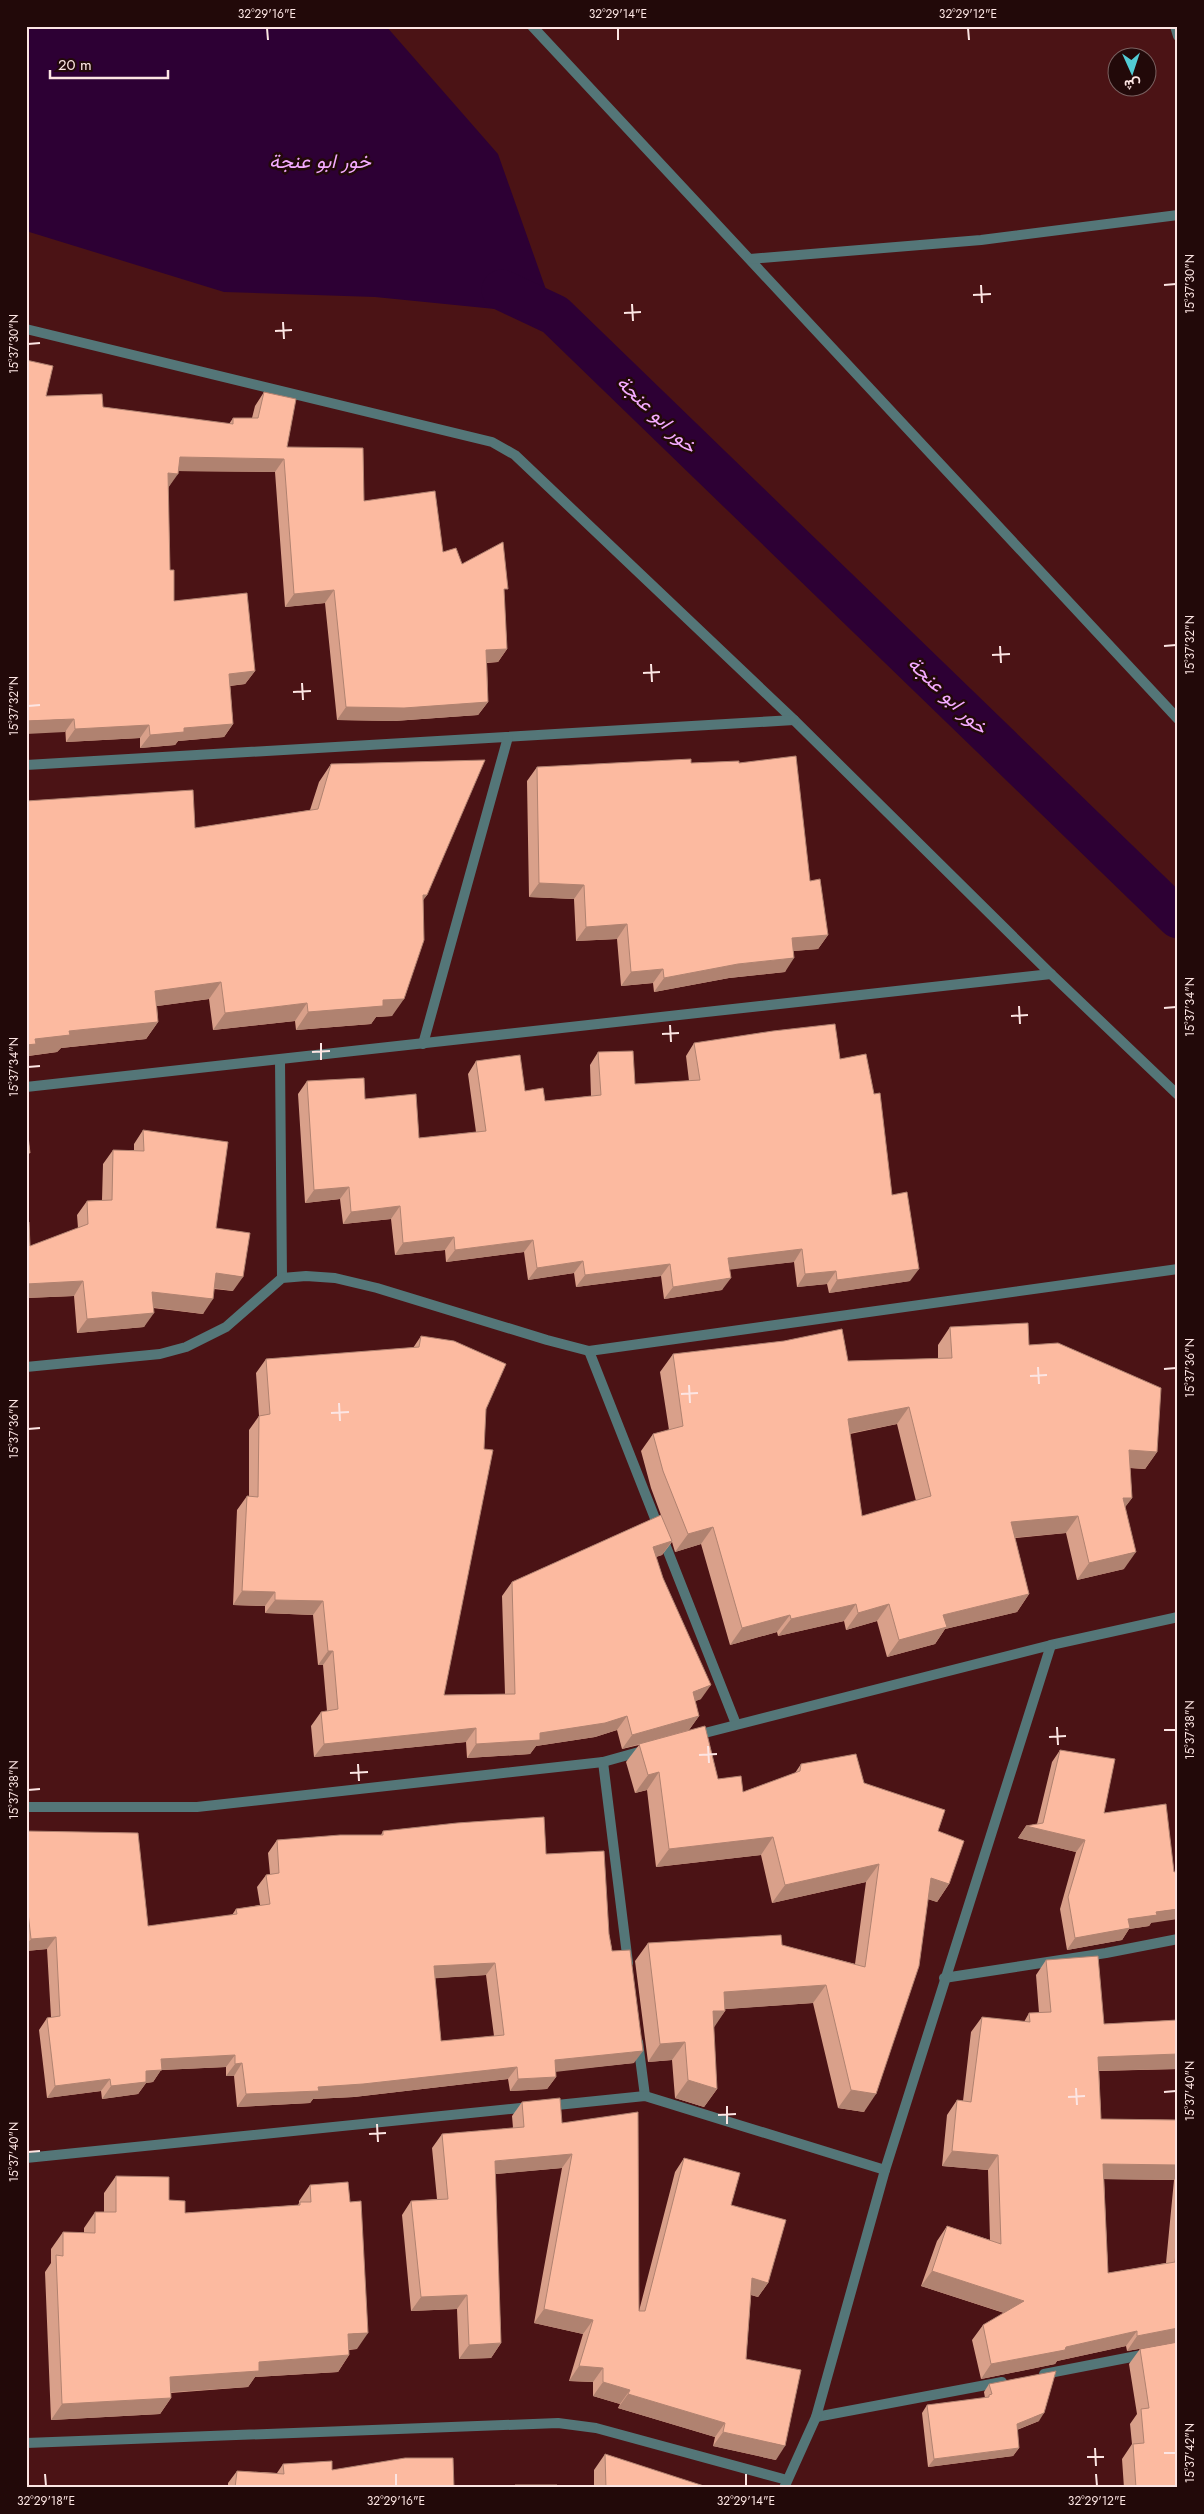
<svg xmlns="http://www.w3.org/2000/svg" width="1204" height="2514" viewBox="0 0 1204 2514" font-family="Jost,Vazirmatn,sans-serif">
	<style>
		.water { fill: #2d0034 }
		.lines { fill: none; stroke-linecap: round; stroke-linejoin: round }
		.canal { stroke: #2d0034; stroke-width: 41 }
		.street { stroke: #547678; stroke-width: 10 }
		.wall { fill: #d9a08a; fill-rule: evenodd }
		.shaded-wall { fill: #b08270 }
		.building { fill: #fcbaa0; stroke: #b08270; fill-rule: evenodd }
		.ticks { fill: none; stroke: #fce5e3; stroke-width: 2 }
		.labels { text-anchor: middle; stroke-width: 5; stroke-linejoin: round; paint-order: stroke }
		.water-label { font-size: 20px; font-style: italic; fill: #f4abfe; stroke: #220909 }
		.neatline { fill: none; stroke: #fce5e3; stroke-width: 2 }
		.ticks-label { font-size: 12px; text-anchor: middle; fill: #fce5e3 }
	</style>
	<rect width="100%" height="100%" fill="#4b1315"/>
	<!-- water -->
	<polygon class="water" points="26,26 386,26 498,154 555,315 375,297 224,292 26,231"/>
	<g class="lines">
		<!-- canal -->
		<polyline class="canal" points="502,290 555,315 1178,918"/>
		<!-- street -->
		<g class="street">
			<polyline points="532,26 1178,719"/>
			<polyline points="1175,26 1178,36"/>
			<polyline points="750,259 981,240 1178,215"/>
			<polyline points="26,329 492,442 515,455 794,720 1051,974 1178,1095"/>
			<polyline points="26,765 794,720"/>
			<polyline points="423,1044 508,737"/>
			<polyline points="280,1060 282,1278"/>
			<polyline points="26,1087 1051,974"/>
			<polyline points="589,1351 736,1724"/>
			<polyline points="26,1367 160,1354 186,1347 226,1327 282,1278 306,1276 335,1278 377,1288 547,1340 589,1351 1178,1269"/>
			<polyline points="693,1736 1051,1645 1178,1617"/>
			<polyline points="603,1762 628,1963"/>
			<polyline points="26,1807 197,1807 603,1762 646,1750"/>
			<polyline points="944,1978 1106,1953 1178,1939"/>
			<polyline points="638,2042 645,2096"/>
			<polyline points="547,2106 645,2096 885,2170"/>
			<polyline points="26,2158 530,2107"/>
			<polyline points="1044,2374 1147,2354"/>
			<polyline points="816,2417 1002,2382"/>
			<polyline points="26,2443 558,2423 596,2428 787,2480"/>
			<polyline points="784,2488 816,2417 885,2170 1051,1645"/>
		</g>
	</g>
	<!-- wall -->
	<g class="wall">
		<polygon points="264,392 287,447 364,501 462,564 504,594 507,649 498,662 487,663 488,702 478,715 394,721 337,720 325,603 285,607 275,472 178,471 168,488 170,570 174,601 255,671 245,684 230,686 233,724 224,737 178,741 175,745 140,748 140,738 66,742 46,396 103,407 229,424 233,418 252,418 255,406"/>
		<polygon points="691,763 739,763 810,881 828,935 818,949 793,951 785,972 729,978 654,992 653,983 621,986 617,939 576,941 574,899 529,897 527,781 537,767"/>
		<polygon points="331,764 427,895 423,900 392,1016 376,1017 371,1024 296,1030 295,1021 213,1030 209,999 157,1006 158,1022 146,1039 61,1048 57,1052 28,1056 26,1057 26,801 195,828 310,810 319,782"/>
		<polygon points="694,1043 840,1059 892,1195 910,1281 829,1293 827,1284 797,1287 794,1262 729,1269 722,1290 664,1299 661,1276 576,1287 574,1273 528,1280 524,1252 446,1262 445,1250 395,1255 391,1219 343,1224 340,1199 305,1203 298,1094 307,1081 365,1099 419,1138 476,1132 468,1074 476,1061 525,1091 545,1101 591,1096 590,1065 598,1052 635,1084 689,1081 686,1056"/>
		<polygon points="143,1130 216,1228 233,1291 214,1289 203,1314 153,1308 144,1327 77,1333 74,1296 26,1298 26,1223 30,1246 78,1228 77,1215 87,1201 102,1200 103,1164 113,1150 134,1150 134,1144"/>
		<path d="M 950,1327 L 1029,1345 L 1157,1452 L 1145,1469 L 1130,1468 L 1132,1498 L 1125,1507 L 1124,1569 L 1077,1580 L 1066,1533 L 1015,1538 L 1029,1594 L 1017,1612 L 945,1629 L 935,1644 L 887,1657 L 877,1621 L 846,1630 L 844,1621 L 778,1636 L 777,1632 L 730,1645 L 701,1544 L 675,1552 L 672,1542 L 662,1555 L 656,1557 L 701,1699 L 695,1701 L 699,1716 L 689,1730 L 718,1779 L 743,1792 L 795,1773 L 801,1764 L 864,1783 L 938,1831 L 949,1884 L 937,1902 L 928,1899 L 864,2112 L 838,2108 L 813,2003 L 725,2009 L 725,2011 L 713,2027 L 717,2089 L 704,2107 L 675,2098 L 672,2060 L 648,2062 L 635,1961 L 648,1943 L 782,1945 L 855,1964 L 866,1882 L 772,1903 L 761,1855 L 656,1867 L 647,1790 L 635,1793 L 626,1762 L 639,1745 L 622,1749 L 617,1730 L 595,1737 L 536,1746 L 530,1754 L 467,1758 L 466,1742 L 314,1757 L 311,1726 L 321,1712 L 327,1711 L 323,1665 L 318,1665 L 313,1615 L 265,1613 L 265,1606 L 233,1605 L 237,1510 L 247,1496 L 249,1496 L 249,1430 L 259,1416 L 256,1373 L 266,1359 L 413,1348 L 421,1336 L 486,1409 L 444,1695 L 505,1694 L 502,1596 L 512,1582 L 661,1515 L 651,1488 L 641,1451 L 653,1434 L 669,1430 L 660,1372 L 673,1354 L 848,1361 L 938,1359 L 938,1345 ZM 897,1424 L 916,1501 L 862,1516 L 850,1434 Z"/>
		<polygon points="1060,1750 1104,1813 1151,1923 1149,1926 1129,1929 1122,1940 1067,1950 1060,1909 1076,1852 1018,1838 1026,1826 1037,1824 1052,1762"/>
		<path d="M 26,1831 L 148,1926 L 232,1915 L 236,1909 L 260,1905 L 257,1887 L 266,1875 L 270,1874 L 268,1853 L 277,1840 L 381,1835 L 383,1831 L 546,1854 L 609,1934 L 634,2063 L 556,2071 L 556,2077 L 547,2089 L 510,2091 L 508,2079 L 354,2097 L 313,2099 L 310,2103 L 237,2107 L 234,2076 L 226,2076 L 226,2067 L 161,2070 L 153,2082 L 146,2083 L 138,2094 L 102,2099 L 101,2091 L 47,2098 L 39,2030 L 47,2018 L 51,2017 L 47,1949 L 26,1951 ZM 486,1975 L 494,2036 L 441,2041 L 435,1978 Z"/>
		<path d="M 1046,1960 L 1104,2024 L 1178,2020 L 1178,2069 L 1099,2071 L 1101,2119 L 1178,2120 L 1178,2342 L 1127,2351 L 1126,2346 L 1057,2361 L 1055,2364 L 981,2379 L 972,2340 L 983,2325 L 1004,2313 L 921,2286 L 937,2241 L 947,2226 L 990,2240 L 988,2170 L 942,2166 L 947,2115 L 957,2100 L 963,2101 L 971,2032 L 982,2017 L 1024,2022 L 1029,2013 L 1039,2013 L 1036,1975 ZM 1104,2179 L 1174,2180 L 1166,2263 L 1108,2273 Z"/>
		<polygon points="522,2102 562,2123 639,2311 675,2172 684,2158 731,2205 768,2283 758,2297 751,2295 746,2359 776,2460 713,2446 715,2437 618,2408 620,2404 593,2396 593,2382 569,2381 583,2334 534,2323 562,2168 495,2174 501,2343 491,2358 459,2359 457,2309 411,2311 402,2215 411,2201 437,2199 432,2148 442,2134 513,2128 512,2116"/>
		<polygon points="116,2176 169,2200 185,2213 298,2205 299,2203 299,2201 310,2185 357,2349 349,2350 349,2355 338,2372 255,2377 248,2387 171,2393 171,2398 160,2414 51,2420 45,2272 51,2263 51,2249 63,2232 84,2233 84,2228 95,2212 104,2212 104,2193"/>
		<polygon points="1140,2349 1178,2488 1124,2488 1122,2459 1132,2444 1130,2424 1137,2414 1129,2364"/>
		<polygon points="989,2384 1039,2421 1017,2430 1019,2448 1013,2456 928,2467 922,2413 927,2405 985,2398 984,2392"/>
		<polygon points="605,2454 707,2488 594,2488 594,2470"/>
		<polygon points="283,2464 332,2470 454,2488 228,2488 228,2483 237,2471 277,2473"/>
	</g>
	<!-- shaded-wall -->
	<g class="shaded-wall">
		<polygon points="180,457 284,459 275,472 171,471"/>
		<polygon points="168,473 178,474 168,488"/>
		<polygon points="334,590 325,603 285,607 294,594"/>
		<polygon points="507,649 498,662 477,663 486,650"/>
		<polygon points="255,671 245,684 220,687 229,674"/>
		<polygon points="488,702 478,715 394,721 337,720 346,707"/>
		<polygon points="74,719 65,732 26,734 26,721"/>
		<polygon points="233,724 224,737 178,741 175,745 140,748 150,735 184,728"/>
		<polygon points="149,725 140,738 66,742 75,729"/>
		<polygon points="539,883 584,885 574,899 529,897"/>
		<polygon points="423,895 427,895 414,912"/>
		<polygon points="627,924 617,939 576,941 586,927"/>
		<polygon points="828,935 818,949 782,952 792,938"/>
		<polygon points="794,958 785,972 729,978 654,992 664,978 738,964"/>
		<polygon points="663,969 653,983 621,986 631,972"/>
		<polygon points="221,982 209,999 143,1008 155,991"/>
		<polygon points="404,999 392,1016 376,1017 371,1024 296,1030 308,1012 383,1000"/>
		<polygon points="307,1003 295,1021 213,1030 225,1013"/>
		<polygon points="158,1022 146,1039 61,1048 57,1052 28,1056 26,1057 26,1045 35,1039 69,1031"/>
		<polygon points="349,1187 340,1199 305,1203 314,1190"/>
		<polygon points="400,1206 391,1219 343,1224 351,1212"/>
		<polygon points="454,1237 445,1250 395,1255 403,1243"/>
		<polygon points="533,1240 524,1252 446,1262 455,1250"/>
		<polygon points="802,1249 794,1262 719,1271 728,1258"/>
		<polygon points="583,1261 574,1273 528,1280 537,1268"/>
		<polygon points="670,1264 661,1276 576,1287 585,1275"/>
		<polygon points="919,1269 910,1281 829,1293 837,1280"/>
		<polygon points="836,1271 827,1284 797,1287 805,1274"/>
		<polygon points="216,1273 243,1277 233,1291 206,1287"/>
		<polygon points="731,1278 722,1290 664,1299 673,1287"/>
		<polygon points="83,1281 74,1296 26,1298 26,1284"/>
		<polygon points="152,1292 213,1299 203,1314 142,1306"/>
		<polygon points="154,1313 144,1327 77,1333 87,1319"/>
		<polygon points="909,1407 897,1424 836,1436 848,1419"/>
		<polygon points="1129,1450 1157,1452 1145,1469 1117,1467"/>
		<polygon points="1123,1498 1132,1498 1119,1515"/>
		<polygon points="1078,1516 1066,1533 999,1539 1011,1522"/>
		<polygon points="713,1527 701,1544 675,1552 688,1534"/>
		<polygon points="672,1541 662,1555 643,1561 653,1547"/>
		<polygon points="1136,1552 1124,1569 1077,1580 1089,1563"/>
		<polygon points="242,1591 275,1592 265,1606 233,1605"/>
		<polygon points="1029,1594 1017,1612 945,1629 935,1644 887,1657 899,1640 943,1615"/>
		<polygon points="275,1600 323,1601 313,1615 265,1613"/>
		<polygon points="856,1604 844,1621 778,1636 791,1619"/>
		<polygon points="889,1604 877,1621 846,1630 858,1613"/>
		<polygon points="790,1615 777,1632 730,1645 742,1628"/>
		<polygon points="328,1651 333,1651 323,1665 318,1665"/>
		<polygon points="711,1685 701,1699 683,1706 693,1692"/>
		<polygon points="627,1716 617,1730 595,1737 536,1746 530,1754 467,1758 476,1744 540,1733"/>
		<polygon points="699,1716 689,1730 622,1749 632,1735"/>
		<polygon points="476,1728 466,1742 314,1757 324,1744"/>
		<polygon points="659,1772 647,1790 635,1793 648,1775"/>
		<polygon points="1026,1826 1085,1840 1076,1852 1018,1838"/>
		<polygon points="773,1837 761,1855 656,1867 669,1849"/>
		<polygon points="879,1864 866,1882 772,1903 785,1885"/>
		<polygon points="931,1878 949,1884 937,1902 918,1896"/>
		<polygon points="1178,1909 1178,1919 1151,1923 1149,1926 1129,1929 1122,1940 1067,1950 1075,1938 1128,1919 1156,1912"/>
		<polygon points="56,1937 47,1949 26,1951 26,1945 31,1939"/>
		<polygon points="495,1963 486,1975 425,1979 434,1966"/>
		<polygon points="826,1985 813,2003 712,2010 724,1992"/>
		<polygon points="713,2011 725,2011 713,2029"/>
		<polygon points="685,2042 672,2060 648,2062 660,2044"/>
		<polygon points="643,2051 634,2063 546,2073 555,2060"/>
		<polygon points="1178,2054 1178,2069 1087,2071 1098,2057"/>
		<polygon points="235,2055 226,2067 161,2070 153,2082 146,2083 138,2094 102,2099 111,2086 146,2071 161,2059"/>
		<polygon points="242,2063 234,2076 226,2076 235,2064"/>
		<polygon points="517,2067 508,2079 354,2097 313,2099 310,2103 237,2107 246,2094"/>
		<polygon points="556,2077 547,2089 510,2091 518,2079"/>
		<polygon points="110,2079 101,2091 47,2098 55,2086"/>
		<polygon points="688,2080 717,2089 704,2107 675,2098"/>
		<polygon points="851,2090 876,2094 864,2112 838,2108"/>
		<polygon points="952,2151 998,2155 988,2170 942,2166"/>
		<polygon points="572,2154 562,2168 485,2175 495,2161"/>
		<polygon points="1103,2164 1178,2165 1178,2174 1174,2180 1093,2179"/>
		<polygon points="932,2271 1024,2301 1014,2316 921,2286"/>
		<polygon points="752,2278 768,2283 758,2297 742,2292"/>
		<polygon points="467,2295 457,2309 411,2311 421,2297"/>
		<polygon points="544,2309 593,2320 583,2334 534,2323"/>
		<polygon points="1178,2328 1178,2342 1127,2351 1137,2336"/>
		<polygon points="1137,2331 1126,2346 1057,2361 1055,2364 981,2379 991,2364"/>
		<polygon points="368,2333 357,2349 336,2350 348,2334"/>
		<polygon points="501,2343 491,2358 459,2359 469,2345"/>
		<polygon points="349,2355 338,2372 255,2377 248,2387 159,2393 170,2377 259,2362"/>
		<polygon points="579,2366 603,2368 593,2382 569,2381"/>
		<polygon points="603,2382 630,2390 620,2404 593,2396"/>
		<polygon points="628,2394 725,2423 715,2437 618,2408"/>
		<polygon points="171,2398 160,2414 51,2420 62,2404"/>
		<polygon points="1044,2413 1039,2421 1011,2432 1017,2424"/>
		<polygon points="723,2432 785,2446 776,2460 713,2446"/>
		<polygon points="1019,2448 1013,2456 928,2467 934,2459"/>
	</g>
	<!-- building -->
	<g class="building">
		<polygon points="26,360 53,366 46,396 102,394 103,407 233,424 233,418 258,418 264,392 296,399 287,447 363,448 364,501 435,491 443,552 456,548 462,564 503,542 508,589 504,589 507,649 486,650 488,702 404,708 346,707 334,590 294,594 284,459 180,457 178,474 168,473 170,570 174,570 174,601 247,593 255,671 229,674 233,724 184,728 184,732 150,735 149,725 75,729 74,719 26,721"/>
		<polygon points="796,756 810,881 820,879 828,935 792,938 794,958 738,964 664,978 663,969 631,972 627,924 586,927 584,885 539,883 537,767 691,759 691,763 739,761 739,763"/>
		<polygon points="485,760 427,895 423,895 424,940 404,999 383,1000 383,1006 308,1012 307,1003 225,1013 221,982 155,991 158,1022 69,1031 70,1035 35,1039 36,1044 26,1045 26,801 193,790 195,828 318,809 331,764"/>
		<polygon points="835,1024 840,1059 866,1054 874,1094 880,1093 892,1195 907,1192 919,1269 837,1280 836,1271 805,1274 802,1249 728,1258 731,1278 673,1287 670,1264 585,1275 583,1261 537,1268 533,1240 455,1250 454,1237 403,1243 400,1206 351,1212 349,1187 314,1190 307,1081 364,1078 365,1099 416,1094 419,1138 486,1131 476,1061 520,1055 525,1091 543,1088 545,1101 601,1095 598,1052 633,1051 635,1084 700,1080 694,1043 773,1031"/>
		<polygon points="26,1119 30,1153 26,1153"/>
		<polygon points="143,1130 228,1142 216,1228 250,1233 243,1277 216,1273 213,1299 152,1292 154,1313 87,1319 83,1281 26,1284 26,1223 29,1222 30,1246 88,1224 87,1201 112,1200 113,1150 144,1151"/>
		<path d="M 1028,1323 L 1029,1345 L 1058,1343 L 1161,1388 L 1157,1452 L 1129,1450 L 1132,1498 L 1123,1498 L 1136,1552 L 1089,1563 L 1078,1516 L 1011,1522 L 1029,1594 L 943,1615 L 947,1627 L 899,1640 L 889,1604 L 858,1613 L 856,1604 L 791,1619 L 790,1615 L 742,1628 L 713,1527 L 688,1534 L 663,1471 L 653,1434 L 683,1426 L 673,1354 L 784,1341 L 842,1329 L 848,1361 L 952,1358 L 950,1327 ZM 909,1407 L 931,1496 L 862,1516 L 848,1419 Z"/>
		<polygon points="421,1336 454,1341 506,1364 486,1409 484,1449 493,1450 444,1695 515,1694 512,1582 661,1515 672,1541 653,1547 663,1578 711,1685 693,1692 699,1716 632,1735 627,1716 605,1723 540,1733 540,1740 476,1744 476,1728 324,1744 321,1712 338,1709 333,1651 328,1651 323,1601 275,1600 275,1592 242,1591 247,1496 258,1497 259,1416 270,1414 266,1359 419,1347"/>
		<polygon points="705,1726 718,1779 741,1776 743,1792 800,1771 801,1764 856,1754 864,1783 945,1810 938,1831 964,1841 949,1884 931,1878 919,1966 876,2094 851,2090 826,1985 724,1992 725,2011 713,2011 717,2089 688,2080 685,2042 660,2044 648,1943 781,1935 782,1945 865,1967 879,1864 785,1885 773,1837 669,1849 659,1772 648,1775 639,1744"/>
		<polygon points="1060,1750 1115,1759 1104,1813 1166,1804 1174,1872 1178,1871 1178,1909 1156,1912 1157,1915 1128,1919 1130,1928 1075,1938 1068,1897 1085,1840 1026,1826 1043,1823"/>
		<path d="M 544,1817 L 546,1854 L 604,1851 L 609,1934 L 612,1951 L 630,1950 L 643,2051 L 555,2060 L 556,2077 L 518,2079 L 517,2067 L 363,2084 L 318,2087 L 319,2091 L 246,2094 L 242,2063 L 235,2064 L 235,2055 L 161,2059 L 162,2070 L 146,2071 L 146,2082 L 111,2086 L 110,2079 L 55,2086 L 47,2018 L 60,2016 L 56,1937 L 31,1939 L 26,1895 L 26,1831 L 138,1833 L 148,1926 L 237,1914 L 236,1909 L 270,1904 L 266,1875 L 279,1873 L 277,1840 L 340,1835 L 383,1835 L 383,1831 L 457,1823 ZM 495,1963 L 504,2035 L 441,2041 L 434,1966 Z"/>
		<polygon points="1098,1956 1104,2024 1178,2020 1178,2054 1098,2057 1101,2119 1178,2120 1178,2165 1103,2164 1108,2273 1175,2262 1178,2234 1178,2328 1137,2336 1137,2331 1066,2347 1065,2350 991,2364 983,2325 1024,2301 932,2271 947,2226 1001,2244 998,2155 952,2151 957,2100 971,2102 982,2017 1030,2022 1029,2013 1051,2012 1046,1960"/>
		<polygon points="560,2098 562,2123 638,2112 639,2311 645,2311 684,2158 740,2173 731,2205 786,2220 768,2283 752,2278 746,2359 801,2370 785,2446 723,2432 725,2423 628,2394 630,2390 603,2382 603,2368 579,2366 593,2320 544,2309 572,2154 495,2161 501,2343 469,2345 467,2295 421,2297 411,2201 448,2199 442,2134 524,2127 522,2102"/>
		<polygon points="116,2176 169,2177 169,2200 185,2201 185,2213 300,2205 300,2202 311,2202 310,2185 348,2182 350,2202 361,2201 368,2333 348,2334 349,2355 259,2362 259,2371 170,2377 171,2398 62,2404 56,2255 63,2256 63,2232 95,2233 95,2212 116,2212"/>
		<polygon points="1178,2342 1178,2488 1136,2488 1133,2444 1144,2443 1141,2409 1149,2408 1140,2349"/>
		<polygon points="1056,2371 1044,2413 1017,2424 1019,2448 934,2459 927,2405 989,2397 989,2395 992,2394 989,2384"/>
		<polygon points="605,2454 707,2487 707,2488 606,2488"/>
		<polygon points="405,2458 453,2458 454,2488 235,2488 237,2471 284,2474 283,2464 332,2461 332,2470"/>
		<polygon points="515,2485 557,2485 557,2488 510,2488 515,2487"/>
	</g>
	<!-- ticks -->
	<path class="ticks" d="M 267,28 L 268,40M 618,28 L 618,40M 968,28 L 969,40M 981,285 L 982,303M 1164,285 L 1176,284M 973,295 L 991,294M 632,304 L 633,321M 624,313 L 641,312M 283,322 L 284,339M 275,331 L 292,330M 28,344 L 40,343M 1000,646 L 1001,663M 1164,646 L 1176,645M 992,655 L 1010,654M 651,664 L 652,682M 643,673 L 660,672M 302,683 L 303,700M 293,692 L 311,691M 28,706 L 40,705M 1019,1006 L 1020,1024M 1164,1008 L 1176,1007M 1011,1016 L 1028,1015M 670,1025 L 671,1042M 662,1034 L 679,1033M 321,1043 L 321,1060M 312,1052 L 330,1051M 28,1067 L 40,1066M 1038,1367 L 1039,1384M 1164,1369 L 1176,1368M 1030,1376 L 1047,1375M 689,1385 L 690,1403M 681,1394 L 698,1393M 339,1403 L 340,1421M 331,1413 L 349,1412M 28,1429 L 40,1428M 1057,1727 L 1058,1745M 1164,1730 L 1176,1730M 1049,1737 L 1066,1736M 708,1746 L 709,1763M 699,1755 L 717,1754M 358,1764 L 359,1781M 350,1773 L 368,1772M 28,1790 L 40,1789M 1076,2088 L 1077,2105M 1164,2092 L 1176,2091M 1068,2097 L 1085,2096M 727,2106 L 727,2124M 718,2115 L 736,2114M 377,2124 L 378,2142M 369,2134 L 386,2133M 28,2152 L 40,2151M 1095,2448 L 1096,2466M 1164,2453 L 1176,2453M 1087,2457 L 1104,2457M 45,2474 L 46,2486M 396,2474 L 396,2486M 746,2474 L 746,2486M 1096,2474 L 1097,2486"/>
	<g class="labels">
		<!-- water labels -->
		<g class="water-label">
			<text x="320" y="168">خور ابو عنجة</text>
			<text transform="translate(657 414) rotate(44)" y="7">خور ابو عنجة</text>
			<text transform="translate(948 695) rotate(44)" y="7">خور ابو عنجة</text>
		</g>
	</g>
	<!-- border -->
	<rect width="1204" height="2514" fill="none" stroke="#220909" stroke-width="55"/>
	<!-- north arrow -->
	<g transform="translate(1132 72) rotate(177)"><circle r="24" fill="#220909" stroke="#796160"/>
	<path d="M0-4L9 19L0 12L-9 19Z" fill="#52ccd5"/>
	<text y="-8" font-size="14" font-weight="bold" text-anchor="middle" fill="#fce5e3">ش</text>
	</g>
	<!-- scale -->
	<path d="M50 70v8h118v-8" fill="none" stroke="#fce5e3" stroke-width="2.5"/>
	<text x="58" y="70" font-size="15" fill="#fce5e3" stroke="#220909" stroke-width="4" paint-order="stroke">20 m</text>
	<rect x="28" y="28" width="1148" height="2458" class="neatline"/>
	<g class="ticks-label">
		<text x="267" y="18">32°29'16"E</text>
		<text x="618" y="18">32°29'14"E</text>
		<text x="968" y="18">32°29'12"E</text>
		<text transform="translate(1190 284) rotate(-90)" y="4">15°37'30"N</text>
		<text transform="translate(14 344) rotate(-90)" y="4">15°37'30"N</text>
		<text transform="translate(1190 645) rotate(-90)" y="4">15°37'32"N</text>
		<text transform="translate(14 706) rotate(-90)" y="4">15°37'32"N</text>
		<text transform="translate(1190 1007) rotate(-90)" y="4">15°37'34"N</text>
		<text transform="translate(14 1067) rotate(-90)" y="4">15°37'34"N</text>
		<text transform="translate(1190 1368) rotate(-90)" y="4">15°37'36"N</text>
		<text transform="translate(14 1429) rotate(-90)" y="4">15°37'36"N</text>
		<text transform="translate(1190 1730) rotate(-90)" y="4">15°37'38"N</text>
		<text transform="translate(14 1790) rotate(-90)" y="4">15°37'38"N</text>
		<text transform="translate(1190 2091) rotate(-90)" y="4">15°37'40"N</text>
		<text transform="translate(14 2152) rotate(-90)" y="4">15°37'40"N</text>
		<text transform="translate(1190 2453) rotate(-90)" y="4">15°37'42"N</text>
		<text x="46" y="2505">32°29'18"E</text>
		<text x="396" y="2505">32°29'16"E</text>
		<text x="746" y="2505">32°29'14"E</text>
		<text x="1097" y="2505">32°29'12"E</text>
	</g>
</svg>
